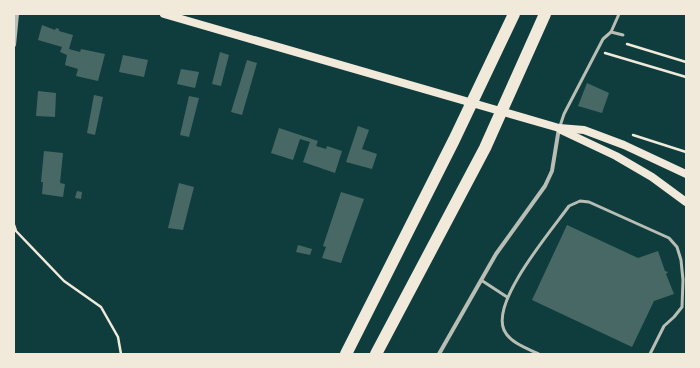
<svg xmlns="http://www.w3.org/2000/svg" width="700" height="368" viewBox="0 0 700 368" font-family="'Roboto Condensed',sans-serif">
	<style>
		.building { fill: #486865 }
		.lines { fill: none; stroke-linecap: round; stroke-linejoin: round }
		.path { stroke: #f1e9da; stroke-width: 2.5 }
		.service { stroke: #b8beb3; stroke-width: 3 }
		.minor { stroke: #b8beb3; stroke-width: 4 }
		.secondary { stroke: #f1e9da; stroke-width: 8 }
		.motorway { stroke: #f1e9da; stroke-width: 12 }
	</style>
	<rect width="100%" height="100%" fill="#0f3d3e"/>
	<!-- building -->
	<g class="building">
		<polygon points="42,25 55,30 56,28 59,29 59,31 73,35 69,49 80,52 81,49 105,54 98,81 76,76 78,69 65,65 67,55 60,52 62,47 38,40"/>
		<polygon points="220,52 229,55 221,86 212,84"/>
		<polygon points="123,55 148,60 144,77 119,72"/>
		<polygon points="247,60 257,63 242,115 231,112"/>
		<polygon points="181,69 199,72 195,88 177,84"/>
		<polygon points="587,83 609,93 602,113 578,106"/>
		<polygon points="38,91 56,93 55,117 36,116"/>
		<polygon points="94,95 103,97 95,135 87,133"/>
		<polygon points="189,96 199,98 189,137 180,135"/>
		<polygon points="358,126 369,130 362,149 377,154 372,169 346,162"/>
		<polygon points="279,128 318,141 316,146 326,149 327,146 342,151 335,173 303,162 310,142 300,139 293,160 271,153"/>
		<polygon points="44,151 63,153 60,183 65,184 63,197 42,194 43,182 41,182"/>
		<polygon points="179,183 194,187 183,230 168,228"/>
		<polygon points="77,191 82,192 81,199 75,198"/>
		<polygon points="341,192 364,199 341,263 322,258 326,247 323,246"/>
		<polygon points="567,225 638,258 658,251 665,271 668,272 666,274 674,294 654,301 632,347 532,300"/>
		<polygon points="298,245 312,249 310,255 296,252"/>
	</g>
	<g class="lines">
		<!-- path -->
		<g class="path">
			<polyline points="627,44 686,62"/>
			<polyline points="605,53 686,77"/>
			<polyline points="633,135 686,152"/>
			<polyline points="14,225 16,231 64,281 101,307 118,337 121,354"/>
		</g>
		<!-- service -->
		<g class="service">
			<polyline points="611,32 619,14"/>
			<polyline points="560,126 564,114 603,39 611,32 623,35"/>
			<polyline points="481,280 507,297"/>
			<path d="M 539,354 C 528,349 510,343 504,330 C 491,301 551,231 569,206 L 580,201 L 589,202 L 669,238 L 677,247 L 681,260 L 683,280 L 682,307 L 674,317 L 664,326 L 650,354"/>
		</g>
		<!-- minor -->
		<g class="minor">
			<polyline points="14,45 17,14"/>
			<polyline points="439,354 496,254 545,186 552,171 559,128"/>
		</g>
		<!-- secondary -->
		<g class="secondary">
			<polyline points="164,14 559,128 584,130 624,145 686,174"/>
			<polyline points="561,130 616,156 652,177 686,202"/>
		</g>
		<!-- motorway -->
		<g class="motorway">
			<polyline points="346,354 454,140 514,14"/>
			<polyline points="376,354 485,148 545,14"/>
		</g>
	</g>
	<!-- border -->
	<rect width="700" height="368" fill="none" stroke="#f1e9da" stroke-width="30"/>
</svg>
